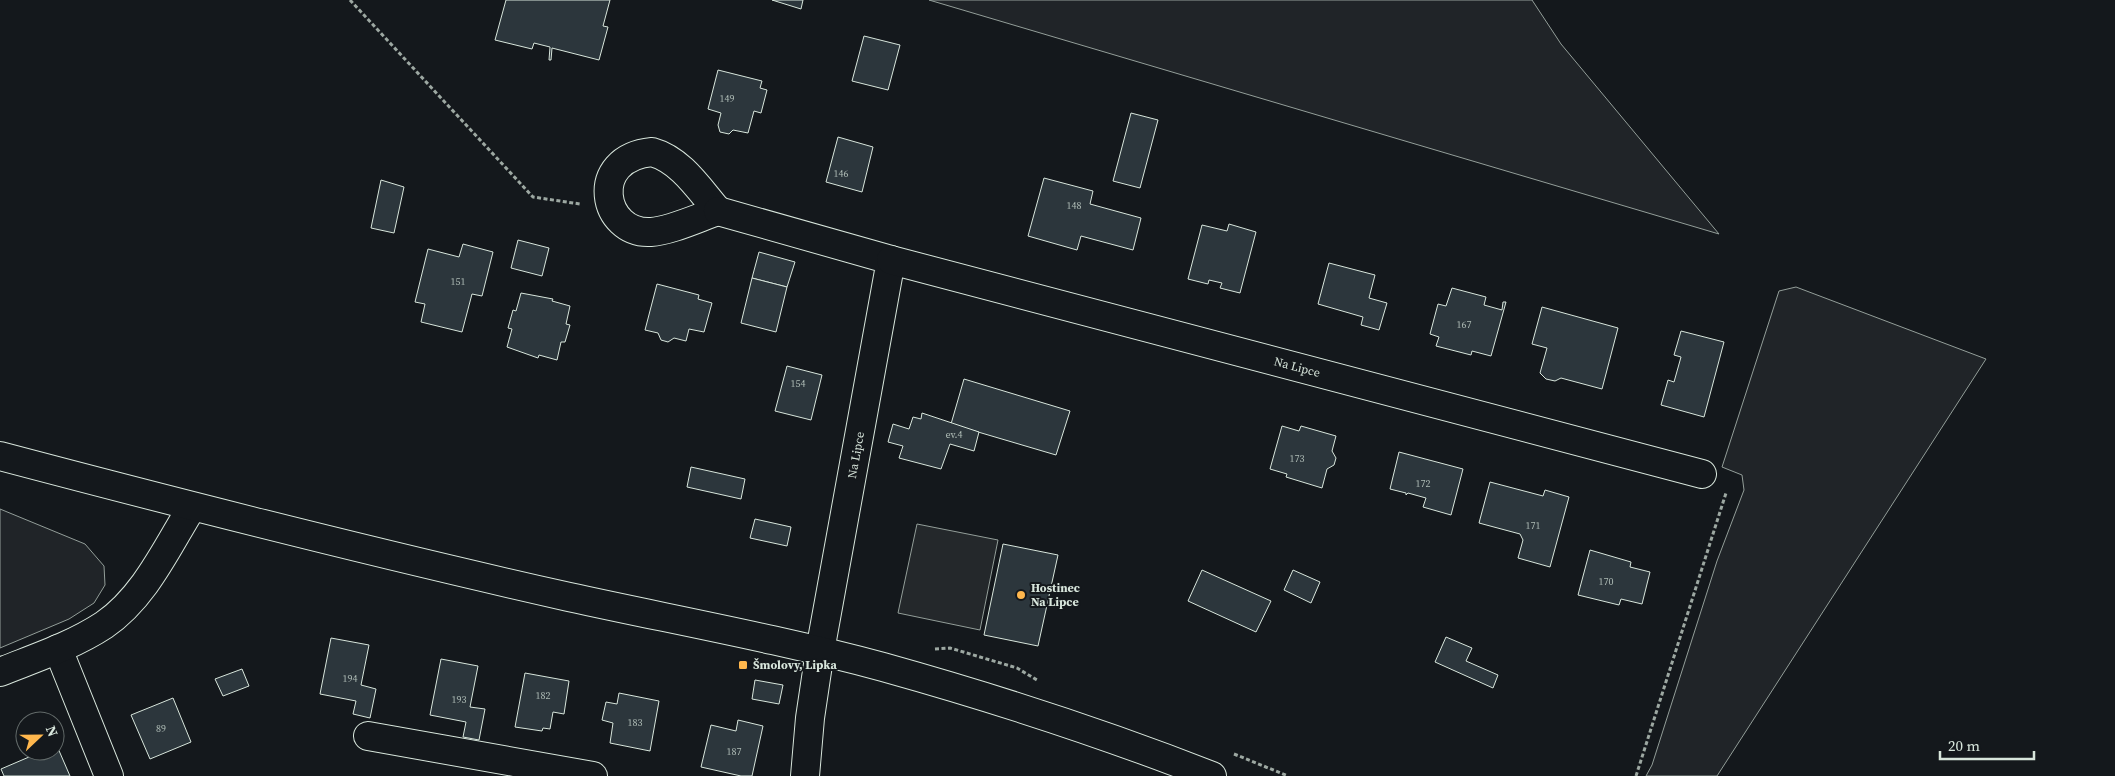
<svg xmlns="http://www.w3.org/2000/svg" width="2115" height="776" viewBox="0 0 2115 776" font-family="'Source Serif 4',serif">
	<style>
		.green { fill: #202428; stroke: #939e99 }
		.parking { fill: #24282b; stroke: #939e99 }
		.building { fill: #2c363c; stroke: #d8e6dc }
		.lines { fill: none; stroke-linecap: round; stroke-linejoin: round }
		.minor-casing { stroke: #d8e6dc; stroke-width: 30 }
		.major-casing { stroke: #d8e6dc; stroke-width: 30 }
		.path { stroke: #9da8a2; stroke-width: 3; stroke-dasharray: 4 2.5; stroke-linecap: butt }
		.minor { stroke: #14181c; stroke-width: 28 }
		.major { stroke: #14181c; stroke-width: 28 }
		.poi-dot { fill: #ffb74d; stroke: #14181c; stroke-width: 2 }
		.labels { text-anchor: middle; stroke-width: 4; stroke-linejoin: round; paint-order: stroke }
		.number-label { font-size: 10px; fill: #adbab4 }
		.street-label { font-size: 12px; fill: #d8e6dc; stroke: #14181c }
		.poi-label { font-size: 12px; font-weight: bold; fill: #d8e6dc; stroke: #14181c; text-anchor: start }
	</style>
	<rect width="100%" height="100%" fill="#14181c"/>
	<!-- green -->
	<g class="green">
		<polygon points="929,0 1532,0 1561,44 1719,234"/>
		<polygon points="1796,287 1986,359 1717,776 1646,776 1652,765 1717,561 1744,490 1742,475 1722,467 1779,291"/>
		<polygon points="0,509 85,544 104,566 105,585 94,603 69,619 0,648"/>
	</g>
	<!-- parking -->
	<polygon class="parking" points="917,524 998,540 980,630 898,613"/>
	<!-- building -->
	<g class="building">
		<polygon points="506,0 610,0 603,26 608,27 599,60 552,48 551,60 549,60 550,47 534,43 532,49 495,40"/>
		<polygon points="772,0 803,0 801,9"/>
		<polygon points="864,36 900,45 888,90 852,81"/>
		<polygon points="718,70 762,81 760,88 767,90 761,113 754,111 748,133 733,130 729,134 720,132 718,125 721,113 708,109"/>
		<polygon points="1131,113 1158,120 1140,188 1113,181"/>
		<polygon points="838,137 873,147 862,192 826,182"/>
		<polygon points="1044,178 1093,191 1090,204 1141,218 1133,250 1081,236 1077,250 1028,236"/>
		<polygon points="381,180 404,187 394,233 371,228"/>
		<polygon points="1229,224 1256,232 1240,293 1220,288 1222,283 1209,280 1208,284 1188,279 1202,225 1227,231"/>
		<polygon points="518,240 549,248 542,276 511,268"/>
		<polygon points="463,244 493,252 482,296 472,294 462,332 421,322 425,304 415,302 428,249 459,257"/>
		<polygon points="759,252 795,262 787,287 752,278"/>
		<polygon points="1329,263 1375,275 1369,298 1387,303 1379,330 1361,325 1363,317 1318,304"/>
		<polygon points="752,278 787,287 776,332 741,323"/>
		<polygon points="657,284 699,295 698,299 712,303 704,332 689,329 686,341 674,338 668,342 661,340 658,333 645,330"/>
		<polygon points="1452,288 1486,297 1484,305 1502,310 1503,302 1506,302 1491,356 1472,351 1471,355 1436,346 1439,337 1430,334 1438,304 1446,306"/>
		<polygon points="521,293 553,299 552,301 570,306 566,324 570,325 565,342 561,342 557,360 539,355 538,358 507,347 512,329 508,328 513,310 516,311"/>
		<polygon points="1542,307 1618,328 1602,389 1561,378 1555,381 1546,379 1540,373 1547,348 1532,344"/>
		<polygon points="1681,331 1724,342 1704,417 1661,405 1668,380 1674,382 1681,357 1674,355"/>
		<polygon points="787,366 822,375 811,420 775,411"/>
		<polygon points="964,379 1070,411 1056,455 951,424"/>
		<polygon points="922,413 979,432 974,451 950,444 941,469 899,458 903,446 888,442 893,424 909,429 913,417 921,419"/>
		<polygon points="1282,426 1299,431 1301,426 1336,436 1332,451 1336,458 1334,465 1327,469 1322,488 1286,477 1287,474 1270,469"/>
		<polygon points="1399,452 1463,469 1451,515 1423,507 1426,498 1408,493 1406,495 1406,493 1390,489"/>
		<polygon points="691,467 745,479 741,499 687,487"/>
		<polygon points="1490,482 1543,496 1545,490 1569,497 1550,567 1518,558 1523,540 1520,534 1479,523"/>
		<polygon points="755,519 791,527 787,546 750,538"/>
		<polygon points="1003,544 1058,555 1038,646 984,635"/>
		<polygon points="1590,550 1631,562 1630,567 1650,572 1642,604 1621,599 1619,605 1578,595"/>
		<polygon points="1202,570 1271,601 1256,632 1188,601"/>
		<polygon points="1293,570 1320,582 1311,603 1284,590"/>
		<polygon points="1446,637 1472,648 1466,661 1498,675 1493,688 1435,662"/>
		<polygon points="331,638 369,645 361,685 376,689 370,718 353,714 356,701 320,694"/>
		<polygon points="441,659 478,666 470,707 485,709 479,740 463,737 466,722 430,715"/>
		<polygon points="242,669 249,686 223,696 215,679"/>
		<polygon points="525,673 569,681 564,714 553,712 550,729 543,728 542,731 515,727"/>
		<polygon points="755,680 783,685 779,704 752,699"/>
		<polygon points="619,693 659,701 650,751 610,743 613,723 602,720 606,702 617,704"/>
		<polygon points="173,698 191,742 150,759 131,715"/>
		<polygon points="738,720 763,726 752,776 741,776 701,767 711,725 736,731"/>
		<polygon points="57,746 70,776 4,776 1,769 43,751 55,751 55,748"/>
	</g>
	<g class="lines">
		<defs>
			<g id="minor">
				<path d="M 652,152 C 681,160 699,189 718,211 C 700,217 670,231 651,232 C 602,235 587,158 652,152 Z"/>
				<polyline points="718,211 891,260 820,651 810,718 805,776"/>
				<path id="s1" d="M 891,260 L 1702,474"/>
				<polyline points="58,649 109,776"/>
				<path d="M 0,672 C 35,658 72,646 104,625 C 145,597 167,547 192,507"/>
				<polyline points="368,736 593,776"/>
			</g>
			<path id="major" d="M 0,456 C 189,506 378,554 569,597 C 674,620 779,639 883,667 C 994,698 1105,734 1212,776"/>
		</defs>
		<!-- minor casing -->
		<use href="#minor" class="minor-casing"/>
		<!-- major casing -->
		<use href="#major" class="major-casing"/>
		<!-- path -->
		<g class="path">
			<polyline points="350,0 533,197 580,204"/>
			<polyline points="935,649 950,648 1017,668 1037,680"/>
			<polyline points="1234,754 1288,776"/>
			<polyline points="1636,776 1726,493"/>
		</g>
		<!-- minor -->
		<use href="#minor" class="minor"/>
		<!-- major -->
		<use href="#major" class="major"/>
	</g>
	<!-- markers -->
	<g class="poi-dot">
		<circle cx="1021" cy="595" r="5"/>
		<rect x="738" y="660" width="10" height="10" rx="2.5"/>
	</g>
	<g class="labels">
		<!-- number labels -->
		<g class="number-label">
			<text x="727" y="102">149</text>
			<text x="841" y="177">146</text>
			<text x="1074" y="209">148</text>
			<text x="458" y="285">151</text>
			<text x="1464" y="328">167</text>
			<text x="798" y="387">154</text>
			<text x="954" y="438">ev.4</text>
			<text x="1297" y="462">173</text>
			<text x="1423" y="487">172</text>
			<text x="1533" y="529">171</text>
			<text x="1606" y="585">170</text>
			<text x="350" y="682">194</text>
			<text x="543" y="699">182</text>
			<text x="459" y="703">193</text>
			<text x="635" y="726">183</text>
			<text x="161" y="732">89</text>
			<text x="734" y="755">187</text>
		</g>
		<!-- street labels -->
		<g class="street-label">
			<text dy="4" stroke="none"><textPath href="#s1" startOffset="420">Na Lipce</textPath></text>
			<text transform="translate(856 455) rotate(-80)" y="4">Na Lipce</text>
		</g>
		<!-- poi labels -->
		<g class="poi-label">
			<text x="1031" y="592">Hostinec<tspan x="1031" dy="14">Na Lipce</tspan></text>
			<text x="753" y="669">Šmolovy, Lipka</text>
		</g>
	</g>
	<!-- north arrow -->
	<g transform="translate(40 736) rotate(68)"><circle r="24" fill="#14181c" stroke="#626a69"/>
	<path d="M0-4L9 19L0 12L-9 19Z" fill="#ffb74d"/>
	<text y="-8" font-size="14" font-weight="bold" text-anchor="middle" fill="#d8e6dc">N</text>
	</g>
	<!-- scale -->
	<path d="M1940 751v8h94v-8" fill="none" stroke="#d8e6dc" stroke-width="2.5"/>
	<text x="1948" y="751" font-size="15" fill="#d8e6dc" stroke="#14181c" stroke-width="4" paint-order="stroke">20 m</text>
</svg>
